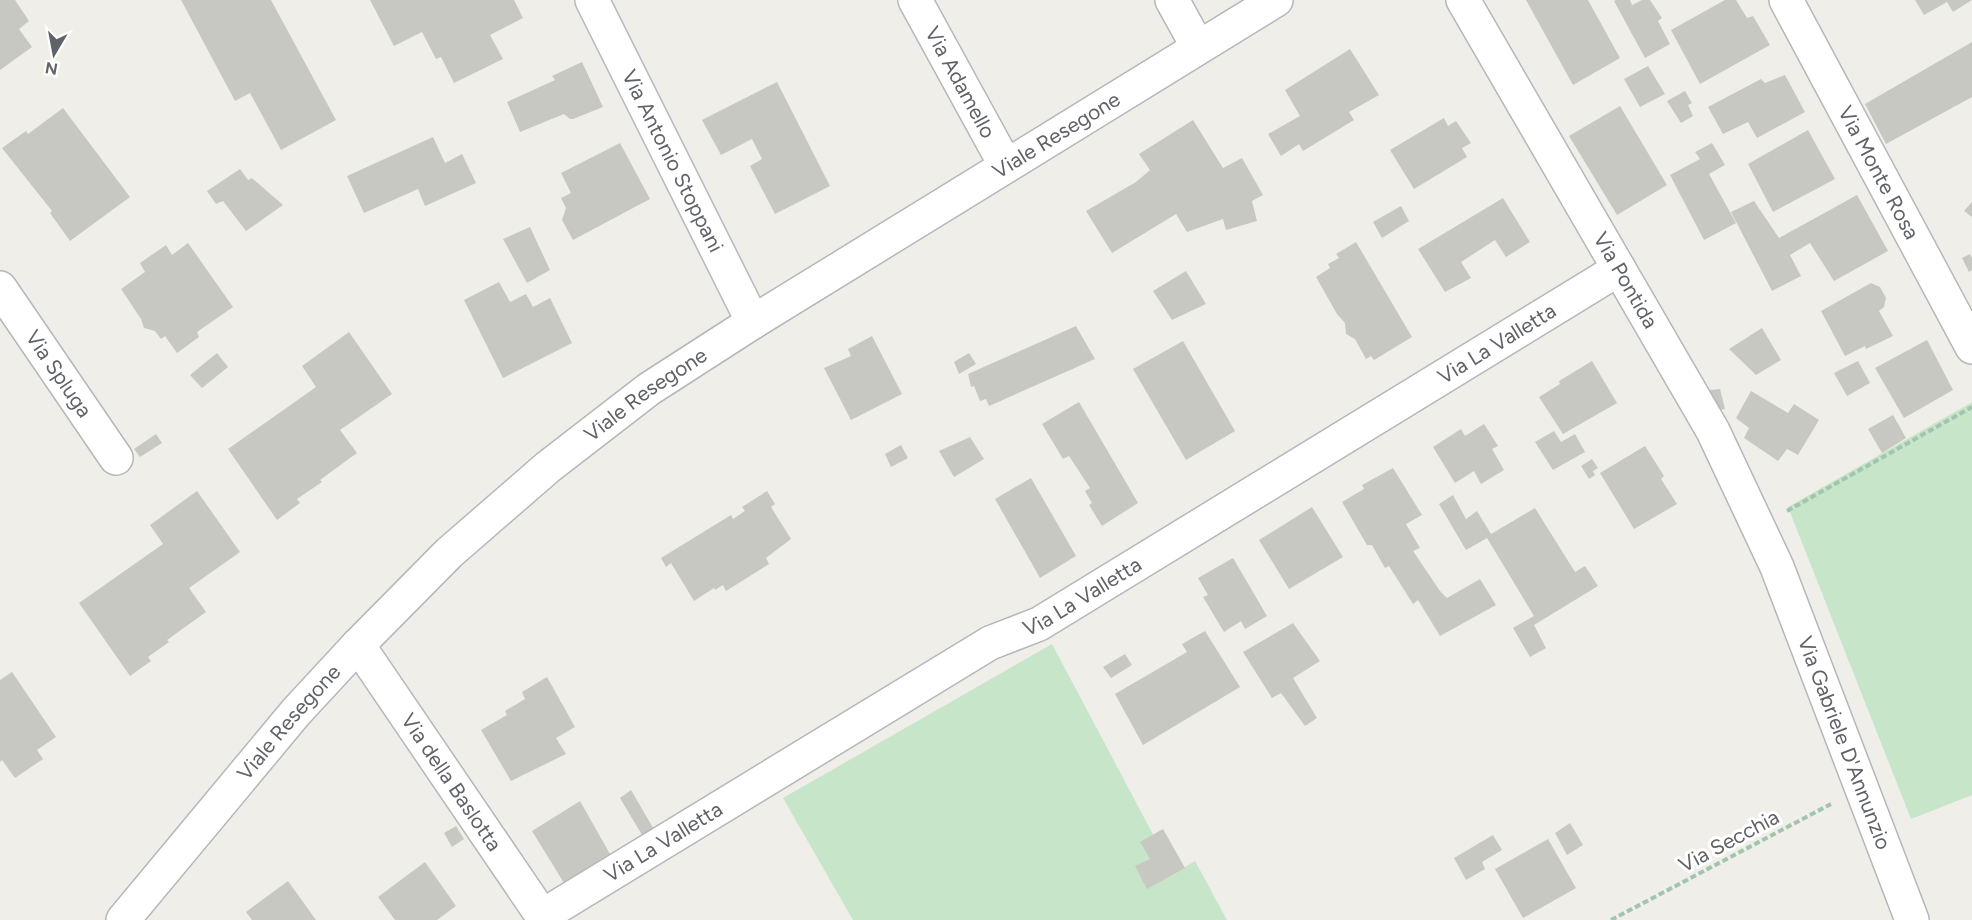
<svg xmlns="http://www.w3.org/2000/svg" width="1972" height="920" viewBox="0 0 1972 920" font-family="Figtree,sans-serif">
	<style>
		.green { fill: #c7e5c9 }
		.building { fill: #c8c8c2 }
		.lines { fill: none; stroke-linecap: round; stroke-linejoin: round }
		.minor-casing { stroke: #b5b7bb; stroke-width: 36 }
		.path { stroke: #a1c5ae; stroke-width: 4; stroke-dasharray: 6 3; stroke-linecap: butt }
		.minor { stroke: #fff; stroke-width: 33 }
		.labels { text-anchor: middle; stroke-width: 6; stroke-linejoin: round; paint-order: stroke }
		.street-label { font-size: 21px; fill: #5f6267; stroke: #fff }
	</style>
	<rect width="100%" height="100%" fill="#f0eee8"/>
	<!-- green -->
	<g class="green">
		<polygon points="1972,402 1972,795 1911,819 1788,507"/>
		<polygon points="1052,644 1174,874 1195,861 1227,920 853,920 783,798"/>
	</g>
	<!-- building -->
	<g class="building">
		<polygon points="0,0 15,0 29,21 19,29 32,47 0,70"/>
		<polygon points="181,0 271,0 336,120 281,150 250,93 235,101"/>
		<polygon points="370,0 514,0 523,18 490,35 503,59 454,83 441,57 436,59 422,32 394,46"/>
		<polygon points="1526,0 1588,0 1620,58 1573,85"/>
		<polygon points="1616,0 1630,0 1632,5 1642,0 1650,0 1662,18 1658,21 1670,44 1645,58 1614,1"/>
		<polygon points="1725,0 1736,0 1747,18 1753,16 1770,45 1700,84 1671,30"/>
		<polygon points="1915,0 1972,0 1953,12 1947,2 1924,15"/>
		<polygon points="1972,42 1972,97 1886,144 1865,104"/>
		<polygon points="1350,49 1379,95 1349,112 1354,120 1303,151 1299,144 1281,156 1268,134 1300,116 1285,90"/>
		<polygon points="582,62 603,107 573,119 570,119 564,114 520,132 507,102 555,80 552,76"/>
		<polygon points="1648,66 1665,94 1640,107 1624,79"/>
		<polygon points="1785,75 1805,112 1757,138 1748,122 1723,134 1708,107 1761,79 1765,83"/>
		<polygon points="777,82 830,186 775,214 750,166 762,159 752,139 721,155 702,120"/>
		<polygon points="1685,91 1692,103 1688,105 1693,116 1681,123 1667,101"/>
		<polygon points="1620,106 1667,185 1617,215 1569,136"/>
		<polygon points="63,108 130,197 70,241 50,213 52,211 2,148 26,131 28,134"/>
		<polygon points="1444,118 1448,126 1456,121 1471,143 1462,148 1467,157 1414,189 1390,150"/>
		<polygon points="1193,120 1223,168 1242,158 1263,195 1252,201 1257,221 1226,230 1223,219 1187,232 1176,214 1112,253 1086,211 1136,182 1150,170 1139,154"/>
		<polygon points="1808,130 1835,179 1773,212 1748,164"/>
		<polygon points="433,137 445,163 462,154 476,183 425,206 418,189 364,213 347,176"/>
		<polygon points="620,143 650,199 573,240 562,220 566,208 561,198 571,193 561,173"/>
		<polygon points="1712,143 1725,165 1709,174 1736,223 1704,240 1670,175 1700,159 1695,152"/>
		<polygon points="240,169 248,180 252,178 283,205 246,231 223,201 216,204 207,191"/>
		<polygon points="1857,195 1888,251 1834,281 1810,243 1790,255 1801,276 1772,291 1731,212 1754,201 1779,238"/>
		<polygon points="1503,198 1530,242 1506,257 1495,240 1461,262 1471,278 1445,292 1418,249"/>
		<polygon points="1972,202 1972,217 1964,211"/>
		<polygon points="1401,206 1409,221 1382,238 1373,222"/>
		<polygon points="530,227 550,270 527,283 503,239"/>
		<polygon points="1356,242 1412,337 1374,360 1371,356 1366,359 1355,339 1346,334 1345,323 1337,314 1316,277 1330,268 1328,264 1339,258 1336,254"/>
		<polygon points="188,243 233,307 197,332 199,337 177,353 165,336 161,339 155,331 144,328 141,319 121,289 145,272 140,263 166,245 172,255"/>
		<polygon points="1970,254 1972,258 1972,270 1969,272 1962,258"/>
		<polygon points="1186,271 1206,304 1172,320 1153,291"/>
		<polygon points="499,282 510,302 526,294 533,307 550,298 572,343 503,378 464,300"/>
		<polygon points="1871,283 1880,287 1886,298 1884,307 1879,311 1893,336 1866,349 1865,346 1845,356 1821,311"/>
		<polygon points="1076,326 1095,359 989,406 986,399 980,401 974,386 971,387 968,374"/>
		<polygon points="1762,328 1781,360 1756,375 1729,349"/>
		<polygon points="349,332 392,394 340,430 357,453 320,480 322,482 297,499 300,503 277,520 228,449 316,387 302,366"/>
		<polygon points="872,336 902,394 851,420 824,368 851,356 848,349"/>
		<polygon points="1927,340 1953,390 1904,418 1875,368"/>
		<polygon points="1183,341 1235,431 1186,460 1133,369"/>
		<polygon points="217,353 228,367 202,388 190,375"/>
		<polygon points="969,353 976,364 959,374 954,362"/>
		<polygon points="1592,361 1617,403 1563,434 1539,397 1560,384 1559,381"/>
		<polygon points="1858,361 1870,383 1847,396 1834,373"/>
		<polygon points="1720,389 1725,409 1715,411 1710,390"/>
		<polygon points="1751,391 1788,413 1794,404 1819,420 1798,455 1787,449 1778,461 1744,438 1749,428 1736,418"/>
		<polygon points="1079,402 1138,503 1102,526 1089,505 1092,503 1085,491 1090,488 1069,456 1063,459 1042,424"/>
		<polygon points="1893,415 1906,438 1882,453 1868,429"/>
		<polygon points="1484,424 1498,446 1492,449 1504,470 1481,484 1474,471 1455,483 1433,447 1461,429 1465,436"/>
		<polygon points="1554,431 1561,442 1575,434 1585,452 1553,470 1535,442"/>
		<polygon points="156,434 162,443 140,457 134,449"/>
		<polygon points="970,437 984,459 954,477 939,451"/>
		<polygon points="901,445 908,458 891,467 885,454"/>
		<polygon points="1645,446 1664,476 1661,479 1677,504 1634,529 1600,473"/>
		<polygon points="1592,459 1598,468 1593,471 1595,475 1589,479 1581,466"/>
		<polygon points="1393,468 1422,515 1406,524 1420,548 1413,551 1440,591 1447,598 1480,579 1496,605 1440,636 1418,600 1413,604 1389,566 1385,568 1372,545 1367,545 1342,502 1364,489 1362,485"/>
		<polygon points="1031,478 1076,556 1040,578 995,499"/>
		<polygon points="197,491 240,552 189,588 206,612 167,640 169,642 148,657 151,661 130,676 79,603 163,544 150,525"/>
		<polygon points="767,491 775,504 771,507 791,539 766,558 769,564 726,591 723,585 715,590 714,588 694,601 671,563 666,567 661,558 731,515 733,519 745,511 742,507"/>
		<polygon points="1453,495 1466,519 1477,511 1491,534 1535,508 1575,572 1585,566 1598,586 1534,625 1546,648 1530,657 1513,628 1534,616 1487,538 1466,550 1439,504"/>
		<polygon points="1312,507 1343,557 1289,589 1259,540"/>
		<polygon points="1233,558 1267,616 1245,629 1241,621 1224,632 1203,597 1208,595 1198,578"/>
		<polygon points="1293,623 1320,661 1293,678 1317,718 1305,726 1281,693 1272,698 1243,652"/>
		<polygon points="1205,631 1240,687 1143,745 1115,694 1187,652 1182,644"/>
		<polygon points="1125,654 1132,665 1111,678 1103,667"/>
		<polygon points="12,672 56,737 37,750 43,759 15,778 2,760 0,762 0,680"/>
		<polygon points="547,677 575,727 556,738 566,754 511,781 481,730 507,715 505,711 525,699 522,692"/>
		<polygon points="631,790 656,833 645,840 620,798"/>
		<polygon points="580,801 610,854 564,883 532,831"/>
		<polygon points="1570,823 1583,845 1567,855 1555,833"/>
		<polygon points="456,826 464,839 452,847 444,833"/>
		<polygon points="1163,829 1185,868 1147,889 1135,866 1150,859 1140,842"/>
		<polygon points="1493,835 1502,850 1482,862 1485,869 1466,880 1454,858"/>
		<polygon points="1548,839 1576,888 1523,918 1495,869"/>
		<polygon points="425,862 456,906 437,920 395,920 378,897"/>
		<polygon points="288,881 316,920 252,920 246,912"/>
	</g>
	<g class="lines">
		<defs>
			<g id="minor">
				<path id="s1" d="M 592,0 L 753,322"/>
				<path id="s2" d="M 915,0 L 1006,166"/>
				<polyline points="1172,0 1198,47"/>
				<path id="s3" d="M 1463,0 L 1713,431 L 1777,567 L 1912,920"/>
				<path id="s4" d="M 1786,0 L 1972,347"/>
				<path id="s5" d="M 0,288 L 116,458"/>
				<path id="s6" d="M 358,645 L 545,920"/>
				<path id="s7" d="M 542,916 L 990,643 L 1039,624 L 1619,269"/>
				<path id="s8" d="M 123,920 L 296,712 L 358,645 L 449,553 L 548,467 L 649,389 L 753,322 L 1276,0"/>
			</g>
		</defs>
		<!-- minor casing -->
		<use href="#minor" class="minor-casing"/>
		<!-- path -->
		<g class="path">
			<polyline points="1787,511 1972,407"/>
			<polyline points="1611,920 1831,804"/>
		</g>
		<!-- minor -->
		<use href="#minor" class="minor"/>
	</g>
	<g class="labels">
		<!-- street labels -->
		<g class="street-label">
			<text dy="7" stroke="none"><textPath href="#s2" startOffset="94">Via Adamello</textPath></text>
			<text dy="7" stroke="none"><textPath href="#s8" startOffset="1230">Viale Resegone</textPath></text>
			<text dy="7" stroke="none"><textPath href="#s1" startOffset="180">Via Antonio Stoppani</textPath></text>
			<text dy="7" stroke="none"><textPath href="#s4" startOffset="196">Via Monte Rosa</textPath></text>
			<text dy="7" stroke="none"><textPath href="#s3" startOffset="324">Via Pontida</textPath></text>
			<text dy="7" stroke="none"><textPath href="#s7" startOffset="1114">Via La Valletta</textPath></text>
			<text dy="7" stroke="none"><textPath href="#s5" startOffset="104">Via Spluga</textPath></text>
			<text dy="7" stroke="none"><textPath href="#s8" startOffset="744">Viale Resegone</textPath></text>
			<text dy="7" stroke="none"><textPath href="#s7" startOffset="628">Via La Valletta</textPath></text>
			<text dy="7" stroke="none"><textPath href="#s8" startOffset="258">Viale Resegone</textPath></text>
			<text dy="7" stroke="none"><textPath href="#s3" startOffset="837">Via Gabriele D'Annunzio</textPath></text>
			<text dy="7" stroke="none"><textPath href="#s6" startOffset="166">Via della Baslotta</textPath></text>
			<text transform="translate(1729 841) rotate(-28)" y="7">Via Secchia</text>
			<text dy="7" stroke="none"><textPath href="#s7" startOffset="142">Via La Valletta</textPath></text>
		</g>
	</g>
	<!-- north arrow -->
	<g transform="translate(54 54) rotate(190)" stroke="#ffffff" stroke-width="4.5" paint-order="stroke">
	<path d="M0-4.5L10 22L0 15L-10 22Z" fill="#5f6267"/>
	<text y="-9" font-size="16" font-weight="bold" text-anchor="middle" fill="#5f6267">N</text>
	</g>
</svg>
